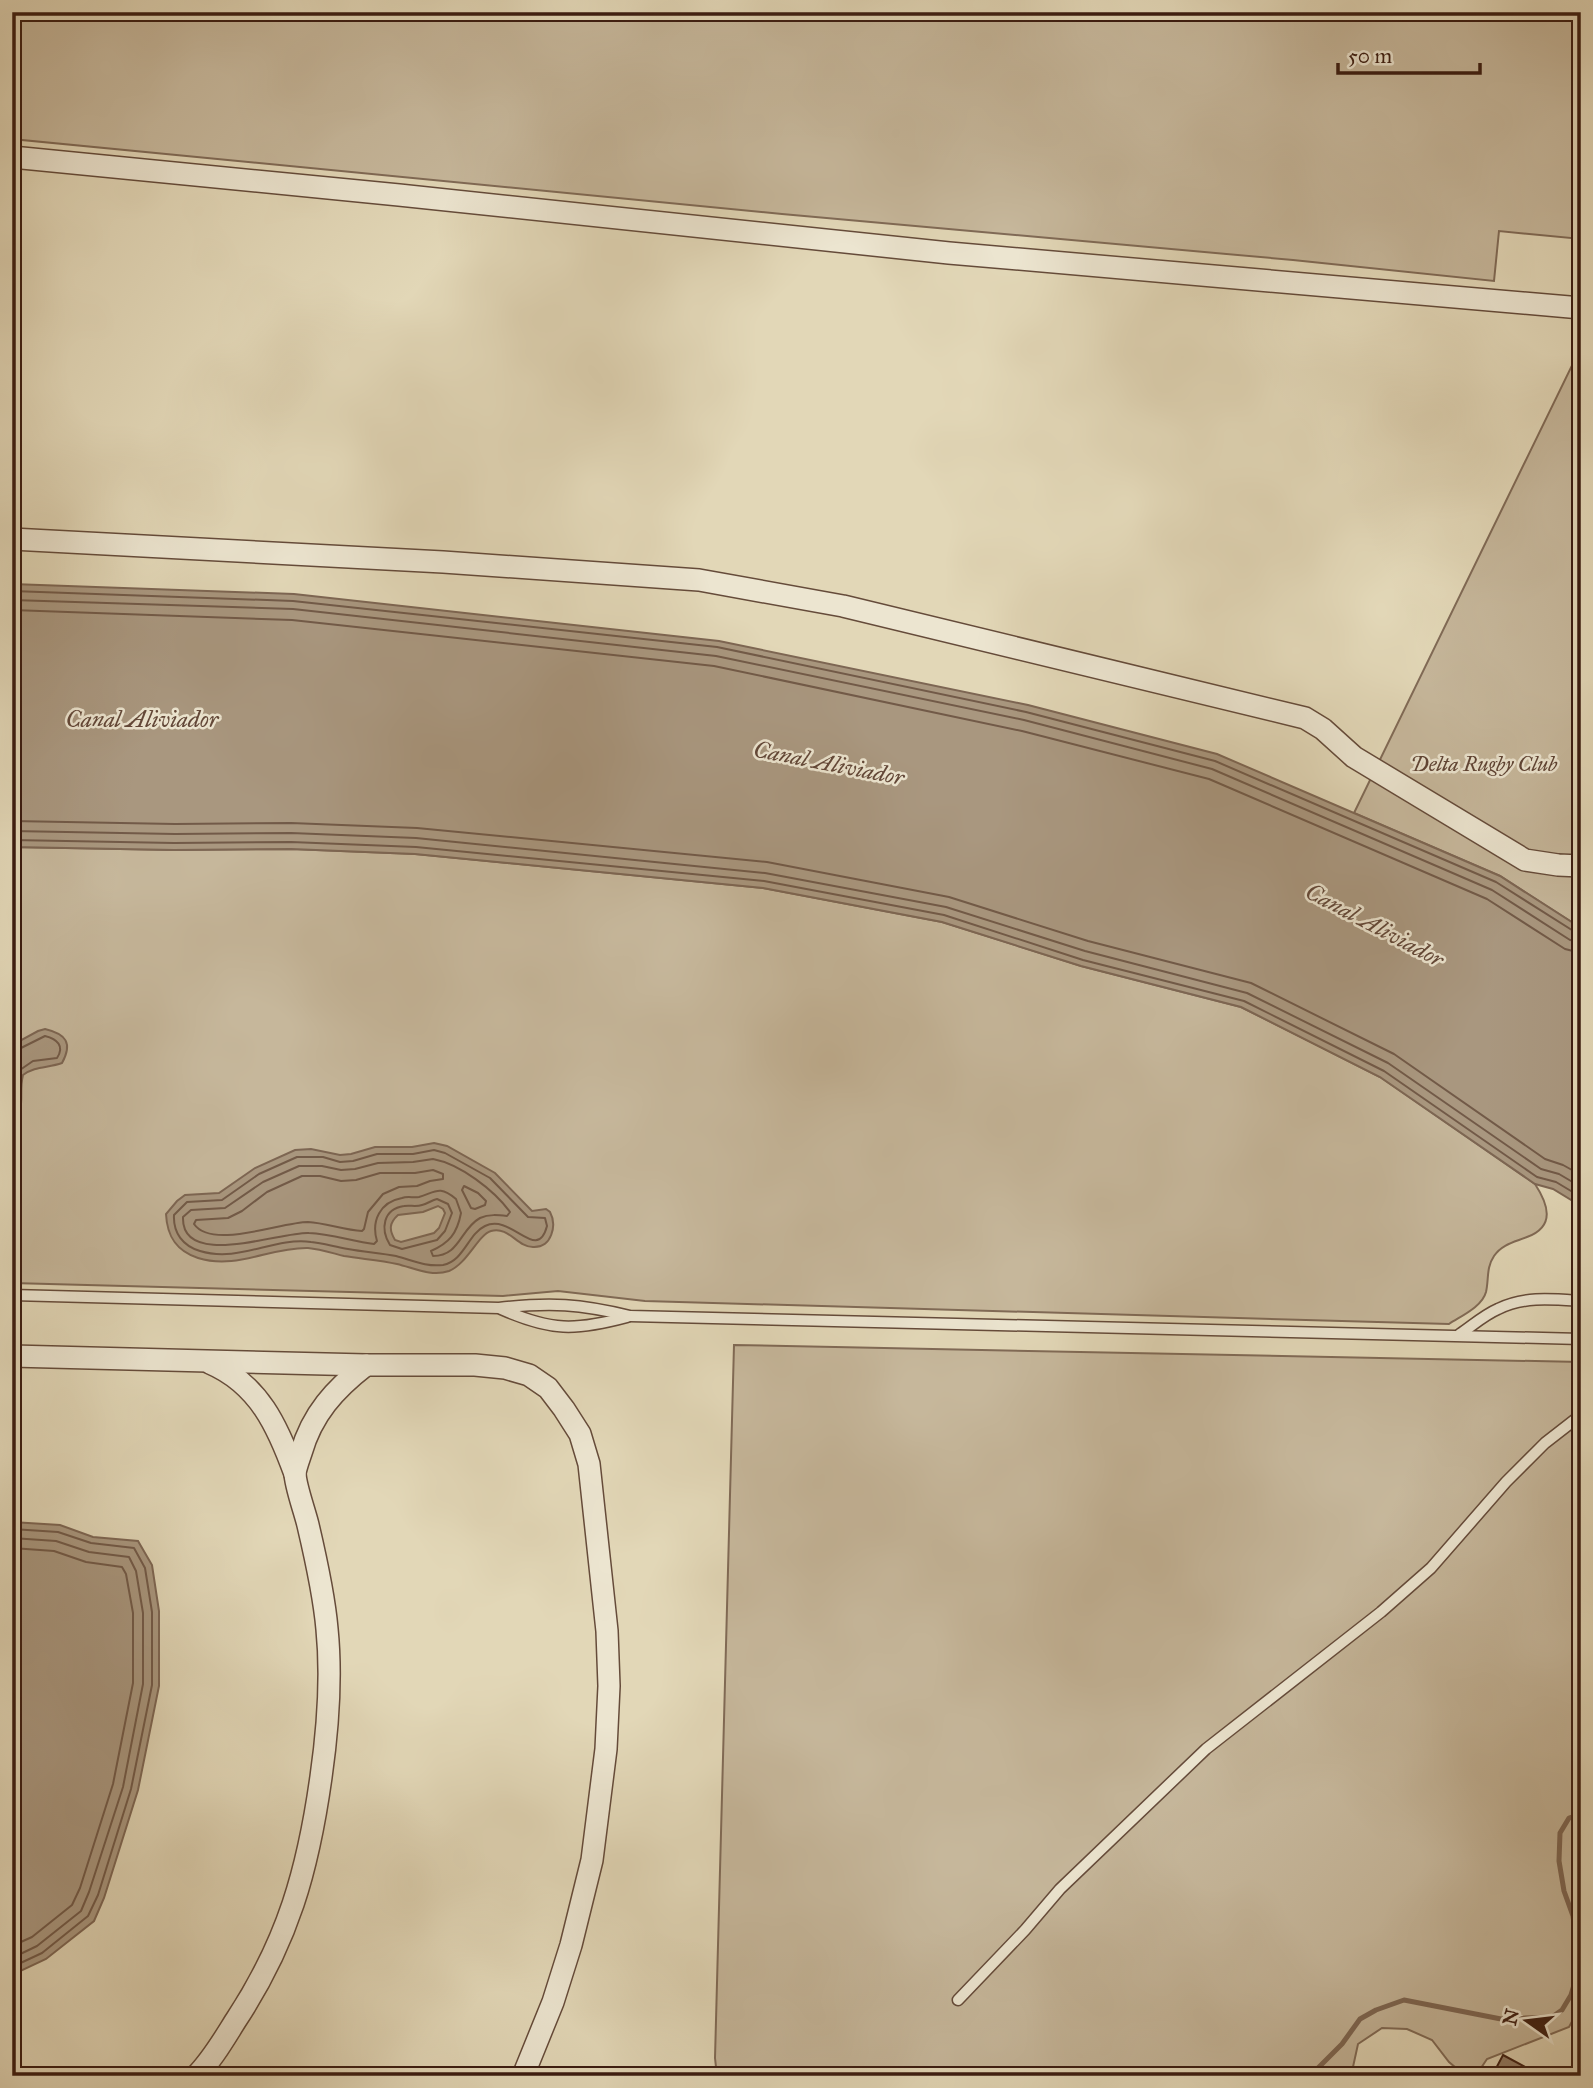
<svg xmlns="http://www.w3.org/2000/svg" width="1593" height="2088" viewBox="0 0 1593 2088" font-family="'IM FELL Great Primer',serif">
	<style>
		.green { fill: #c6b79b; stroke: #806a56; stroke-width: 2 }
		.water { fill: #a9977f; stroke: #7d6653; stroke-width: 2; fill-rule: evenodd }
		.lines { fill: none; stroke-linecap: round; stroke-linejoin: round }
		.shore { stroke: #725a48; stroke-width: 2 }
		.stream { stroke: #7d6653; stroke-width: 5 }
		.building { fill: #927d67; stroke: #3b1c11; stroke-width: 2 }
		.service-casing { stroke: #654b3a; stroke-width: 13 }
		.minor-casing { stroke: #654b3a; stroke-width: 24 }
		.service { stroke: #ece5d0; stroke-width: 10 }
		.minor { stroke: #ece5d0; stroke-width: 21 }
		.labels { text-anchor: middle; stroke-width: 5; stroke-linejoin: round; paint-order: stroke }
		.park-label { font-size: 21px; font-style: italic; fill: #5e4334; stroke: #ece5d0 }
		.water-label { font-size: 23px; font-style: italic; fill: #624738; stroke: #ece5d0 }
	</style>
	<rect width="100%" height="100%" fill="#e2d7b7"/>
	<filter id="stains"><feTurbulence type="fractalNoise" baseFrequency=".00286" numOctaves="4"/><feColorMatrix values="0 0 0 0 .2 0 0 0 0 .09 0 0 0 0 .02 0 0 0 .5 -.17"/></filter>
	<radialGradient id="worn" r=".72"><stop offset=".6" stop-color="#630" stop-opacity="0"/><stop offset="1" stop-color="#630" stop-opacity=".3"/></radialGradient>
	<!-- green -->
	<g class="green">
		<polygon points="12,12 1581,12 1581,239 1499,231 1494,281 1293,260 782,214 12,139"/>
		<polygon points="1579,351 1581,352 1581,928 1500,876 1354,813"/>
		<path d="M 12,847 L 174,850 L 291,849 L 415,854 L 763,888 L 942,922 L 1081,966 L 1241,1007 L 1380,1077 L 1535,1184 C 1548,1204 1556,1226 1527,1237 C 1515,1242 1502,1244 1494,1256 C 1486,1268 1489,1279 1486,1292 C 1482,1307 1461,1316 1449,1324 L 645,1301 L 558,1291 L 503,1296 L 12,1283 Z"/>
		<polygon points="734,1345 1581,1362 1581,2005 1569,2027 1487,2059 1477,2074 1462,2073 1449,2062 1432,2040 1407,2029 1382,2028 1358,2044 1351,2076 717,2076 715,2058"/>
	</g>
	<!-- water -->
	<g class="water">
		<polygon points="12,584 294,594 719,641 1028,705 1217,754 1500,876 1581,928 1581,1206 1553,1189 1535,1184 1380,1077 1241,1007 1081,966 942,922 763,888 415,854 291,849 174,850 12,847"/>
		<path d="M 45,1029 C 66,1034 73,1043 62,1063 C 48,1068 35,1066 23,1075 C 18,1095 27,1106 12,1125 L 12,1040 L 18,1042 L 38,1031 Z"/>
		<path d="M 434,1143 L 447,1146 L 495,1173 L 532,1211 L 546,1209 L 550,1212 C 557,1225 552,1248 533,1247 C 517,1247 509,1226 491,1231 C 478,1235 467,1264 449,1271 C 431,1277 414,1268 397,1264 C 380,1260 362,1259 344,1256 C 332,1253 320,1249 308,1248 C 270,1247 237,1270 198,1258 C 176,1251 167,1236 166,1214 L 177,1201 L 185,1195 L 219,1193 L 255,1168 L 295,1150 L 311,1149 L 340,1155 L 351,1154 L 375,1147 L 412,1147 ZM 438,1206 L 443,1209 L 445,1213 L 439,1228 L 434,1233 L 401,1242 L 395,1240 C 389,1230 389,1223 398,1215 L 423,1212 Z"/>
		<polygon points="12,1522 60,1525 93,1537 138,1541 152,1565 159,1611 159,1686 138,1790 104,1898 94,1921 46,1959 12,1975"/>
	</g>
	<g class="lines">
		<!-- shore -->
		<g class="shore">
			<polyline points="12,591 293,601 717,647 1026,712 1215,761 1496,882 1575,932 1581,933"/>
			<polyline points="12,600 293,609 716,656 1024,720 1212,769 1492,890 1570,940 1581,942"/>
			<polyline points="12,610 292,620 714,666 1022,731 1209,779 1487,899 1565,949 1581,953"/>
			<polyline points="12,821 175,824 291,823 417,828 767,862 949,897 1088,941 1251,983 1394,1054 1545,1159 1563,1165 1581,1175"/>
			<polyline points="12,831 175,834 291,833 416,838 765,873 946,907 1085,951 1247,993 1388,1063 1541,1169 1559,1174 1581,1187"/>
			<polyline points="12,840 174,843 291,842 416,847 764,881 944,915 1083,960 1244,1001 1384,1071 1537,1177 1556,1182 1581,1197"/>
			<path d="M 12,1047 L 21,1048 L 45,1036 C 57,1039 65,1046 57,1058 L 33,1061 L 17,1072 C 12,1085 17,1098 12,1111"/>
			<path d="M 434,1150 L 445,1153 L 490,1178 L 528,1217 L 545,1218 L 547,1226 C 537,1264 512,1213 485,1226 C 468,1234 464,1261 443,1265 C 425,1267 412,1260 396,1256 C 380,1253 364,1252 348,1249 C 335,1247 323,1243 311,1242 C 273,1237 239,1263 200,1251 C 183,1246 173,1233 174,1215 L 187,1202 L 222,1200 L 259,1174 L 297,1157 L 323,1157 L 340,1162 L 353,1161 L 377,1154 L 413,1154 Z"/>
			<path d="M 433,1159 C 460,1164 494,1190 510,1212 L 507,1216 C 498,1215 489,1214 480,1218 C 460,1229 460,1256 433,1256 L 431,1251 C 449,1243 457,1234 461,1213 L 456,1199 C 439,1185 436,1192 419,1197 C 414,1198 407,1196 402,1198 C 380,1202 371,1221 377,1241 L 374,1244 C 352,1241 330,1234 309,1233 C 282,1231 181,1270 183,1217 L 191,1210 L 225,1208 L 263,1182 L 299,1166 L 322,1166 L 341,1170 L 355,1169 L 378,1163 L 413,1162 Z"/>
			<path d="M 433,1170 L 443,1174 L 443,1179 L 430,1181 L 417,1186 L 399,1187 L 383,1194 L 368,1212 L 364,1229 L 362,1231 C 344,1230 326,1223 308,1222 C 281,1222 212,1250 194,1224 L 196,1220 L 228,1218 L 242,1211 L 267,1192 L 302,1176 L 320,1176 L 341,1181 L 356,1180 L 380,1173 L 415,1173 Z"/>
			<polygon points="464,1186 478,1193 486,1201 485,1205 475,1209 471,1208 462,1190"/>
			<path d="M 437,1199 L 448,1204 L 452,1213 L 445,1231 L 437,1240 L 402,1249 L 390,1245 C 380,1229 383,1209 404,1206 C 410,1205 416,1207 422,1205 C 427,1204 432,1200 437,1199 Z"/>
			<polyline points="12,1529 58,1532 91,1543 134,1548 145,1568 152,1612 152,1685 131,1789 98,1895 88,1916 42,1953 12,1967"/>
			<polyline points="12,1538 56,1541 89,1552 129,1557 136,1571 143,1613 143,1684 123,1787 89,1892 81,1911 37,1946 12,1958"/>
			<polyline points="12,1548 54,1551 86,1562 122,1567 126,1574 133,1613 133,1683 113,1784 80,1888 72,1905 32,1937 12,1946"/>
		</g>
		<!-- stream -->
		<g class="stream">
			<polyline points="827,2076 835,2073 858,2076"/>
			<polyline points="1310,2076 1342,2044 1360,2019 1376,2010 1404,2000 1501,2019 1552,2017 1562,2010 1571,1995 1577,1975 1577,1947 1573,1916 1564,1891 1559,1861 1560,1833 1569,1818 1581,1814"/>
		</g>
	</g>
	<!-- building -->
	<polygon class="building" points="1503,2055 1542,2076 1492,2076"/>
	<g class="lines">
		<defs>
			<g id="service">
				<path d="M 12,1295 L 499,1308 C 551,1302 580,1304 630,1316 L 1581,1339"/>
				<path d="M 501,1309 C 551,1331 575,1331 627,1317"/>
				<path d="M 1460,1334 C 1472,1326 1484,1315 1498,1309 C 1524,1296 1552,1299 1581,1301"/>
				<polyline points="958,2000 1025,1930 1060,1889 1206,1749 1381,1612 1431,1568 1506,1482 1545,1443 1581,1415"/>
			</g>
			<g id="minor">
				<polyline points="12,157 399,195 949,253 1581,308"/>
				<polyline points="12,539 443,562 699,580 843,606 1305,718 1323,729 1354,757 1525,860 1558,865 1581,866"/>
				<polyline points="12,1356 366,1365 475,1365 505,1368 529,1375 548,1388 564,1409 580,1434 589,1464 607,1631 609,1686 606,1749 592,1860 571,1945 553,2002 523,2076"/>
				<path d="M 210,1363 C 259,1384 278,1427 295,1474"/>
				<path d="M 196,2076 C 212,2060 224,2039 236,2020 C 288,1941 308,1870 321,1777 C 328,1728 332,1679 327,1629 C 324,1594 316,1559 308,1525 C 305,1512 295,1485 295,1473 C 296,1467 299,1459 301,1453 C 312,1414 335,1389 366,1365"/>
			</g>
		</defs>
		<!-- service casing -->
		<use href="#service" class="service-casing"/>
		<!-- minor casing -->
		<use href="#minor" class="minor-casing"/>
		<!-- service -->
		<use href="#service" class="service"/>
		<!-- minor -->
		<use href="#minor" class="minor"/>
	</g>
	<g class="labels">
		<!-- park labels -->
		<g class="park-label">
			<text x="1484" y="771">Delta Rugby Club</text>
		</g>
		<!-- water labels -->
		<g class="water-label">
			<text x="142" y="727">Canal Aliviador</text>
			<text transform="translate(829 763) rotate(11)" y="8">Canal Aliviador</text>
			<text transform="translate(1375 925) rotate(28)" y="8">Canal Aliviador</text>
		</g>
	</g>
	<!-- margin -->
	<rect width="1593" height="2088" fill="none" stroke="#e2d7b7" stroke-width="42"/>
	<rect x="14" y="14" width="1565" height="2060" fill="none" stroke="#3b1c11" stroke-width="3.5"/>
	<rect x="21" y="21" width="1551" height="2046" fill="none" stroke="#3b1c11" stroke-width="2"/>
	<!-- north arrow -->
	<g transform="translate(1527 2021) rotate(284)" stroke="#ece5d0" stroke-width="5" paint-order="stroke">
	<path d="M0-5L12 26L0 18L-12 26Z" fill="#3b1c11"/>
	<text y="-10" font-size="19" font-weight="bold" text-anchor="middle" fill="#3b1c11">N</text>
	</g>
	<!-- scale -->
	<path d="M1338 63v10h142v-10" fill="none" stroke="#3b1c11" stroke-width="3.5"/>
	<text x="1348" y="63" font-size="21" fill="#3b1c11" stroke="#ece5d0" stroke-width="5" paint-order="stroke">50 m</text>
	<rect width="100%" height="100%" filter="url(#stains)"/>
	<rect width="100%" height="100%" fill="url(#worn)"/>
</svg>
